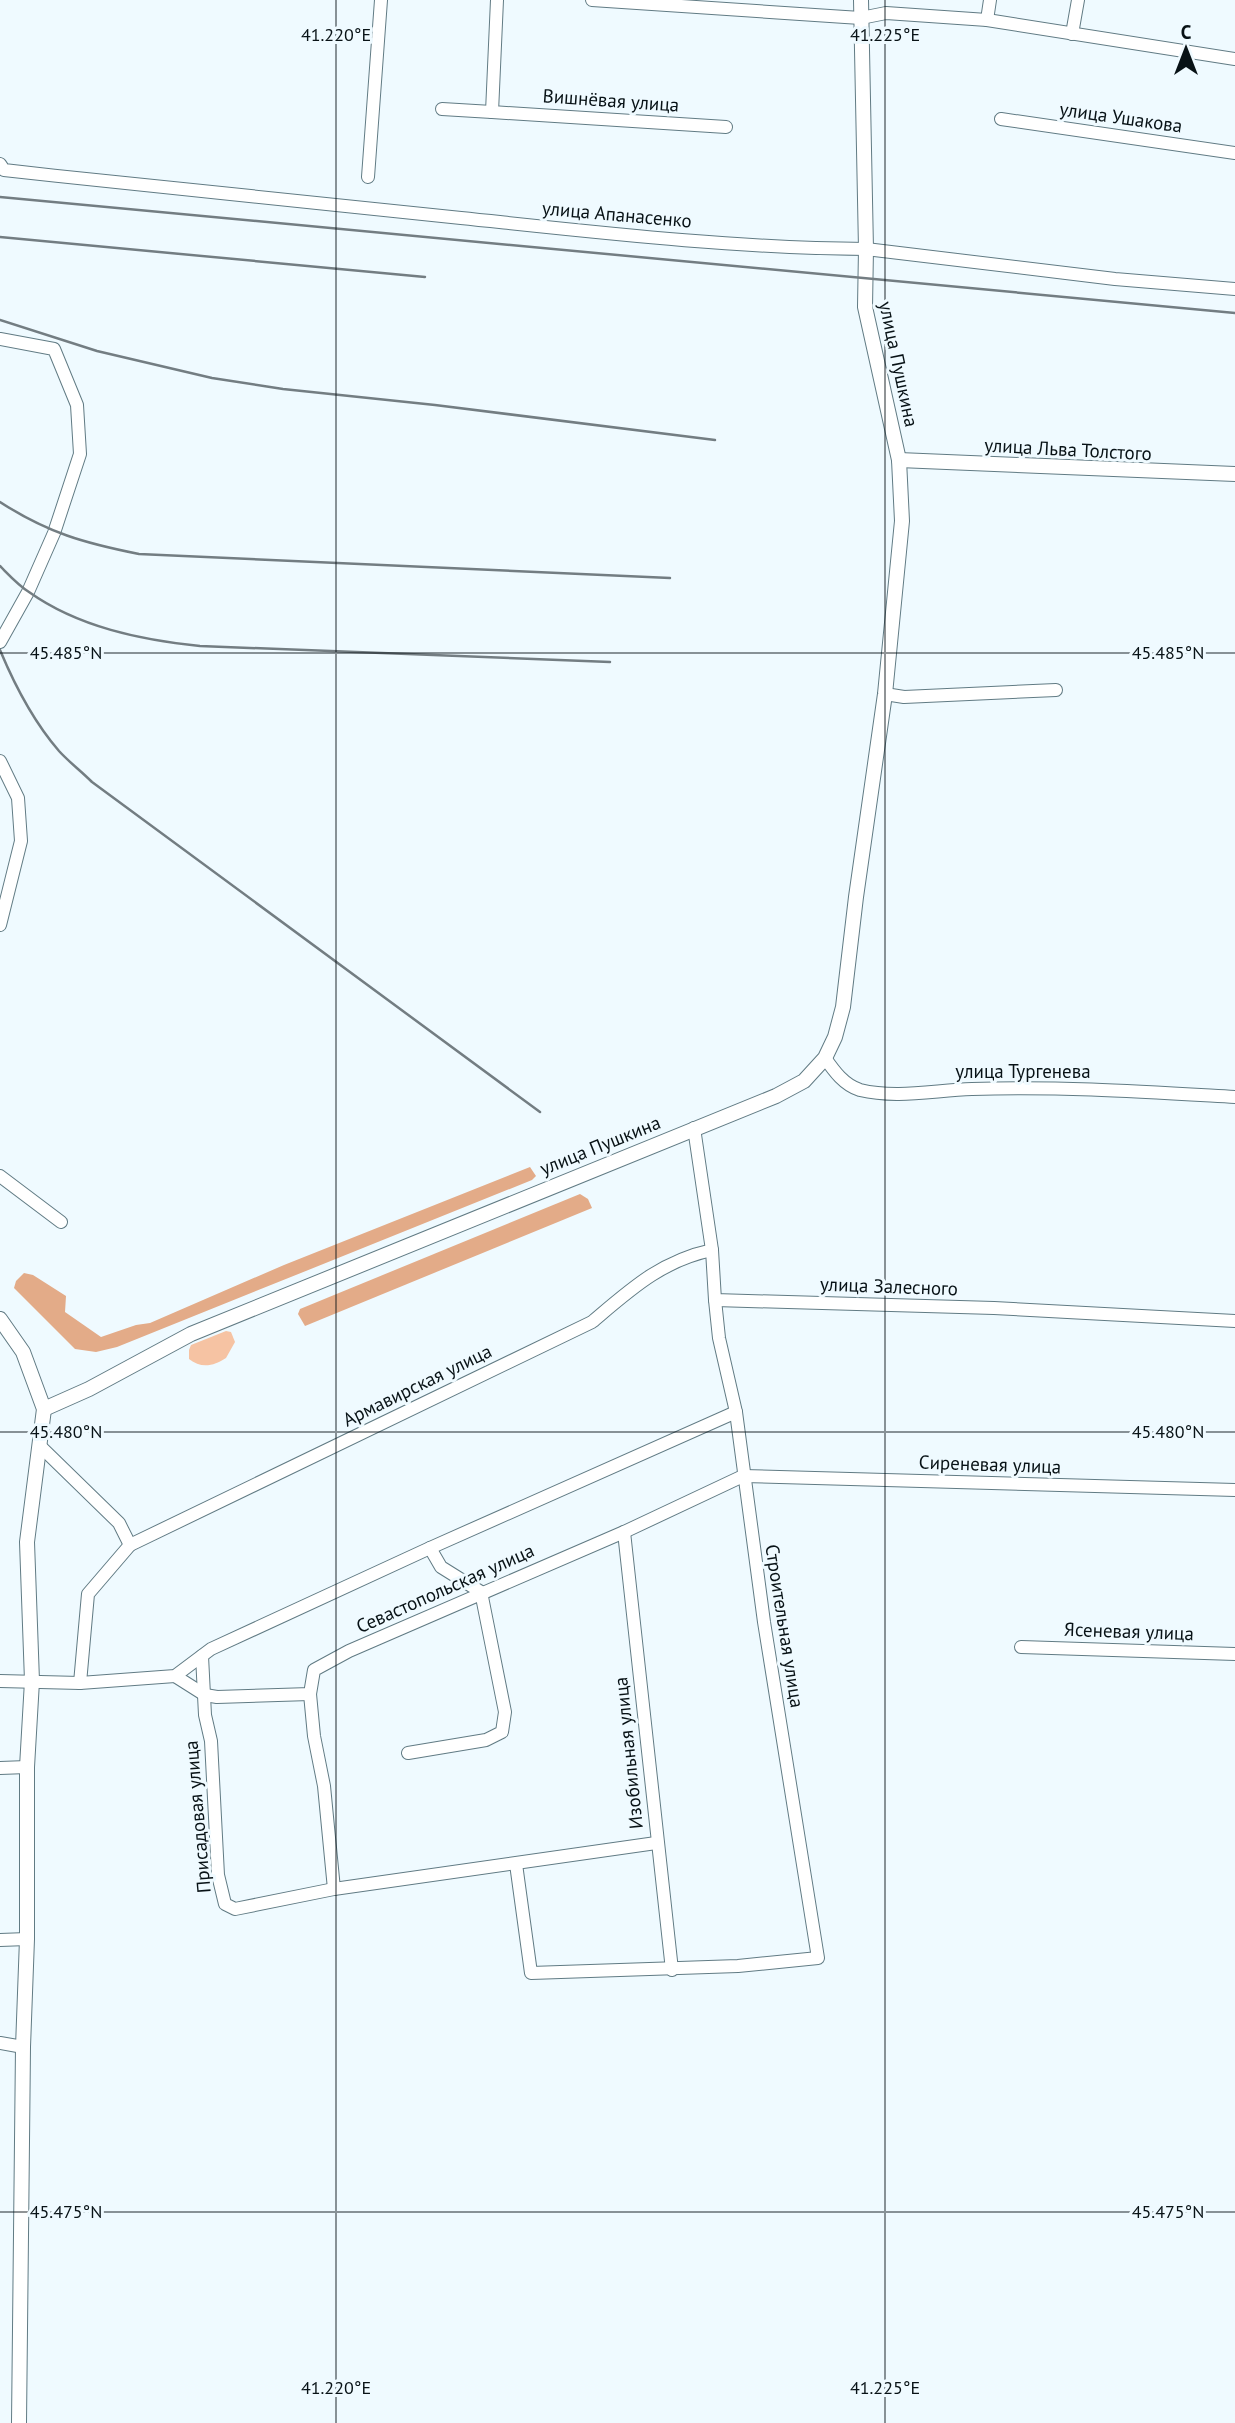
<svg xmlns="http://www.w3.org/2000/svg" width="1235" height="2423" viewBox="0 0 1235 2423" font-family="'PT Sans',sans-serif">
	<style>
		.green { fill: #f6c3a3 }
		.forest { fill: #e3ab88 }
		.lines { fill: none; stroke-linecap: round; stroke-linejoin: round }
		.minor-casing { stroke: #617b84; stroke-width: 14 }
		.major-casing { stroke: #617b84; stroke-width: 16 }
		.minor { stroke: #fff; stroke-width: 12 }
		.major { stroke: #fff; stroke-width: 14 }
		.rail { stroke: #737d82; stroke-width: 2.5 }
		.ticks { fill: none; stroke: #081216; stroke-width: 2; stroke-opacity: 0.45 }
		.labels { text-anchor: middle; stroke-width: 6; stroke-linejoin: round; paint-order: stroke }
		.street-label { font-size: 19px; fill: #081216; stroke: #effaff }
		.ticks-label { font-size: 18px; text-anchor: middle; fill: #081216; stroke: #effaff; stroke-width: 6; stroke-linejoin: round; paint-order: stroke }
	</style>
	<rect width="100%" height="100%" fill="#effaff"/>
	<!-- green -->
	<path class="green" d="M 226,1331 L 231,1332 L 235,1342 L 226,1358 C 214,1366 201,1369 189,1359 L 189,1350 L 191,1345 Z"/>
	<!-- forest -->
	<g class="forest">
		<polygon points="530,1167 536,1176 532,1180 117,1347 96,1352 75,1349 14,1288 16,1281 24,1273 33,1275 66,1296 65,1312 101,1337 136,1325 150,1323 284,1265"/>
		<polygon points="580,1194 588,1199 592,1208 305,1326 298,1314 300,1309"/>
	</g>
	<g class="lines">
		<defs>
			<g id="minor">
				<polyline points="497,0 492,112 726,127"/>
				<polyline points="592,0 845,17 861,18 886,13 987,20 1235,59"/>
				<polyline points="987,20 990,0"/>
				<polyline points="1072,34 1078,0"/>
				<polyline points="442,109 492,112"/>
				<polyline points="1001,119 1235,153"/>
				<path d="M 0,164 L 4,170 C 156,187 308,203 461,218 C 595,232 731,248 866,249 L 1115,279 L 1235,289"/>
				<polyline points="368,177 381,0"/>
				<polyline points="0,339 54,349 77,405 80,454 54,533 28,592 0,642"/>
				<polyline points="885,694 904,697 1056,690"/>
				<polyline points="0,761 18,798 21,841 0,925"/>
				<path d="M 825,1058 C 834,1071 844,1085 860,1090 C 897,1099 935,1090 972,1089 C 1060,1086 1148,1092 1235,1097"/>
				<polyline points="694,1128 712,1250 715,1300 994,1308 1235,1321"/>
				<polyline points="0,1176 61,1222"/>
				<path d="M 41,1447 L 119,1523 L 130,1545 L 592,1322 C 631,1289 661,1261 712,1250"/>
				<polyline points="624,1532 672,1970"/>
				<polyline points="1021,1647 1235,1654"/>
				<polyline points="202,1656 205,1715 211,1741 218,1875 225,1904 235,1909 334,1889 656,1843"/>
				<polyline points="175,1676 205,1695 217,1697 310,1694 314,1670 349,1651 624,1532 743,1476 1235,1490"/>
				<polyline points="0,1681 80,1683 175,1676 211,1649 430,1548 736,1412"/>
				<polyline points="80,1683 88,1594 130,1545"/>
				<polyline points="310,1694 314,1736 324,1786 334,1889"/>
				<polyline points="408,1753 486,1740 502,1732 505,1712 481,1592 441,1567 430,1548"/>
				<polyline points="0,1768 27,1767"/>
				<polyline points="516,1864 531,1973 738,1966 818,1958 764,1622 736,1412 719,1338 715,1300"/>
				<polyline points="0,1940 27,1939"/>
				<polyline points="0,2043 23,2047"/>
			</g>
			<g id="major">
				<polyline points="899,460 1235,474"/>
				<polyline points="0,1319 23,1352 44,1409 27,1542 32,1681 27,1767 27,1939 23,2047 19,2423"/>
				<polyline points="44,1409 89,1389 191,1334 776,1096 804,1081 825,1058 835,1037 843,1007 856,897 885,694 902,521 899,460 865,307 866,249 861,0"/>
			</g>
		</defs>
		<!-- minor casing -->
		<use href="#minor" class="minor-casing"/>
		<!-- major casing -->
		<use href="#major" class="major-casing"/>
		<!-- minor -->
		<use href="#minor" class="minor"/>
		<!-- major -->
		<use href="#major" class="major"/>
		<!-- rail -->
		<g class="rail">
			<polyline points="0,197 1235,313"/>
			<polyline points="0,237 425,277"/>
			<polyline points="0,320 97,351 212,378 283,389 435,405 715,440"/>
			<path d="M 0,502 C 48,533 84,543 139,554 L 670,578"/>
			<path d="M 0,566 C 9,575 18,585 29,592 C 78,627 141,640 200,646 L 610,662"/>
			<path d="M 0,650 C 15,686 33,721 59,751 C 69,762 81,771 92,782 L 540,1112"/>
		</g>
	</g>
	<!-- ticks -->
	<path class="ticks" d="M 336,0 L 336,2423M 885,0 L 885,2423M 0,653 L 1235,653M 0,1432 L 1235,1432M 0,2212 L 1235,2212"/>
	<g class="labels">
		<!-- street labels -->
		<g class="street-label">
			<text transform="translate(611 100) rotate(4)" y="7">Вишнёвая улица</text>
			<text transform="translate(1121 117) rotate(8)" y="7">улица Ушакова</text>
			<text transform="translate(617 214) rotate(5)" y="7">улица Апанасенко</text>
			<text transform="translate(899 364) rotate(78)" y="7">улица Пушкина</text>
			<text transform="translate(1068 449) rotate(3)" y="7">улица Льва Толстого</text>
			<text x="1023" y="1078">улица Тургенева</text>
			<text transform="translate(600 1145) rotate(-22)" y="7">улица Пушкина</text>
			<text transform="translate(889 1286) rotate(2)" y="7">улица Залесного</text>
			<text transform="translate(417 1385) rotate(-26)" y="7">Армавирская улица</text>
			<text transform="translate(990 1464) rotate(2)" y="7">Сиреневая улица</text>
			<text transform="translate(445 1588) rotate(-24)" y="7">Севастопольская улица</text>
			<text transform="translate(785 1626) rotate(81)" y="7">Строительная улица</text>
			<text transform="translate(1129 1631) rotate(2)" y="7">Ясеневая улица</text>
			<text transform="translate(628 1753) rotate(-96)" y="7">Изобильная улица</text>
			<text transform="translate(197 1817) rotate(-95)" y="7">Присадовая улица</text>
		</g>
	</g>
	<g class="ticks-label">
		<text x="336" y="41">41.220°E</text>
		<text x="885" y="41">41.225°E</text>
		<text x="66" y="659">45.485°N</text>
		<text x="1168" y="659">45.485°N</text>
		<text x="66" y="1438">45.480°N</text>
		<text x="1168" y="1438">45.480°N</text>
		<text x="66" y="2218">45.475°N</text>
		<text x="1168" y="2218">45.475°N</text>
		<text x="336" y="2394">41.220°E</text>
		<text x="885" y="2394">41.225°E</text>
	</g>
	<!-- north arrow -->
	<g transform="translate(1186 49)" stroke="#effaff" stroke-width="5" paint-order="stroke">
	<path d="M0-5L12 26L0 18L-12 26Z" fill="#081216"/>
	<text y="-10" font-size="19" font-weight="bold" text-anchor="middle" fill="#081216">С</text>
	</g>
</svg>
